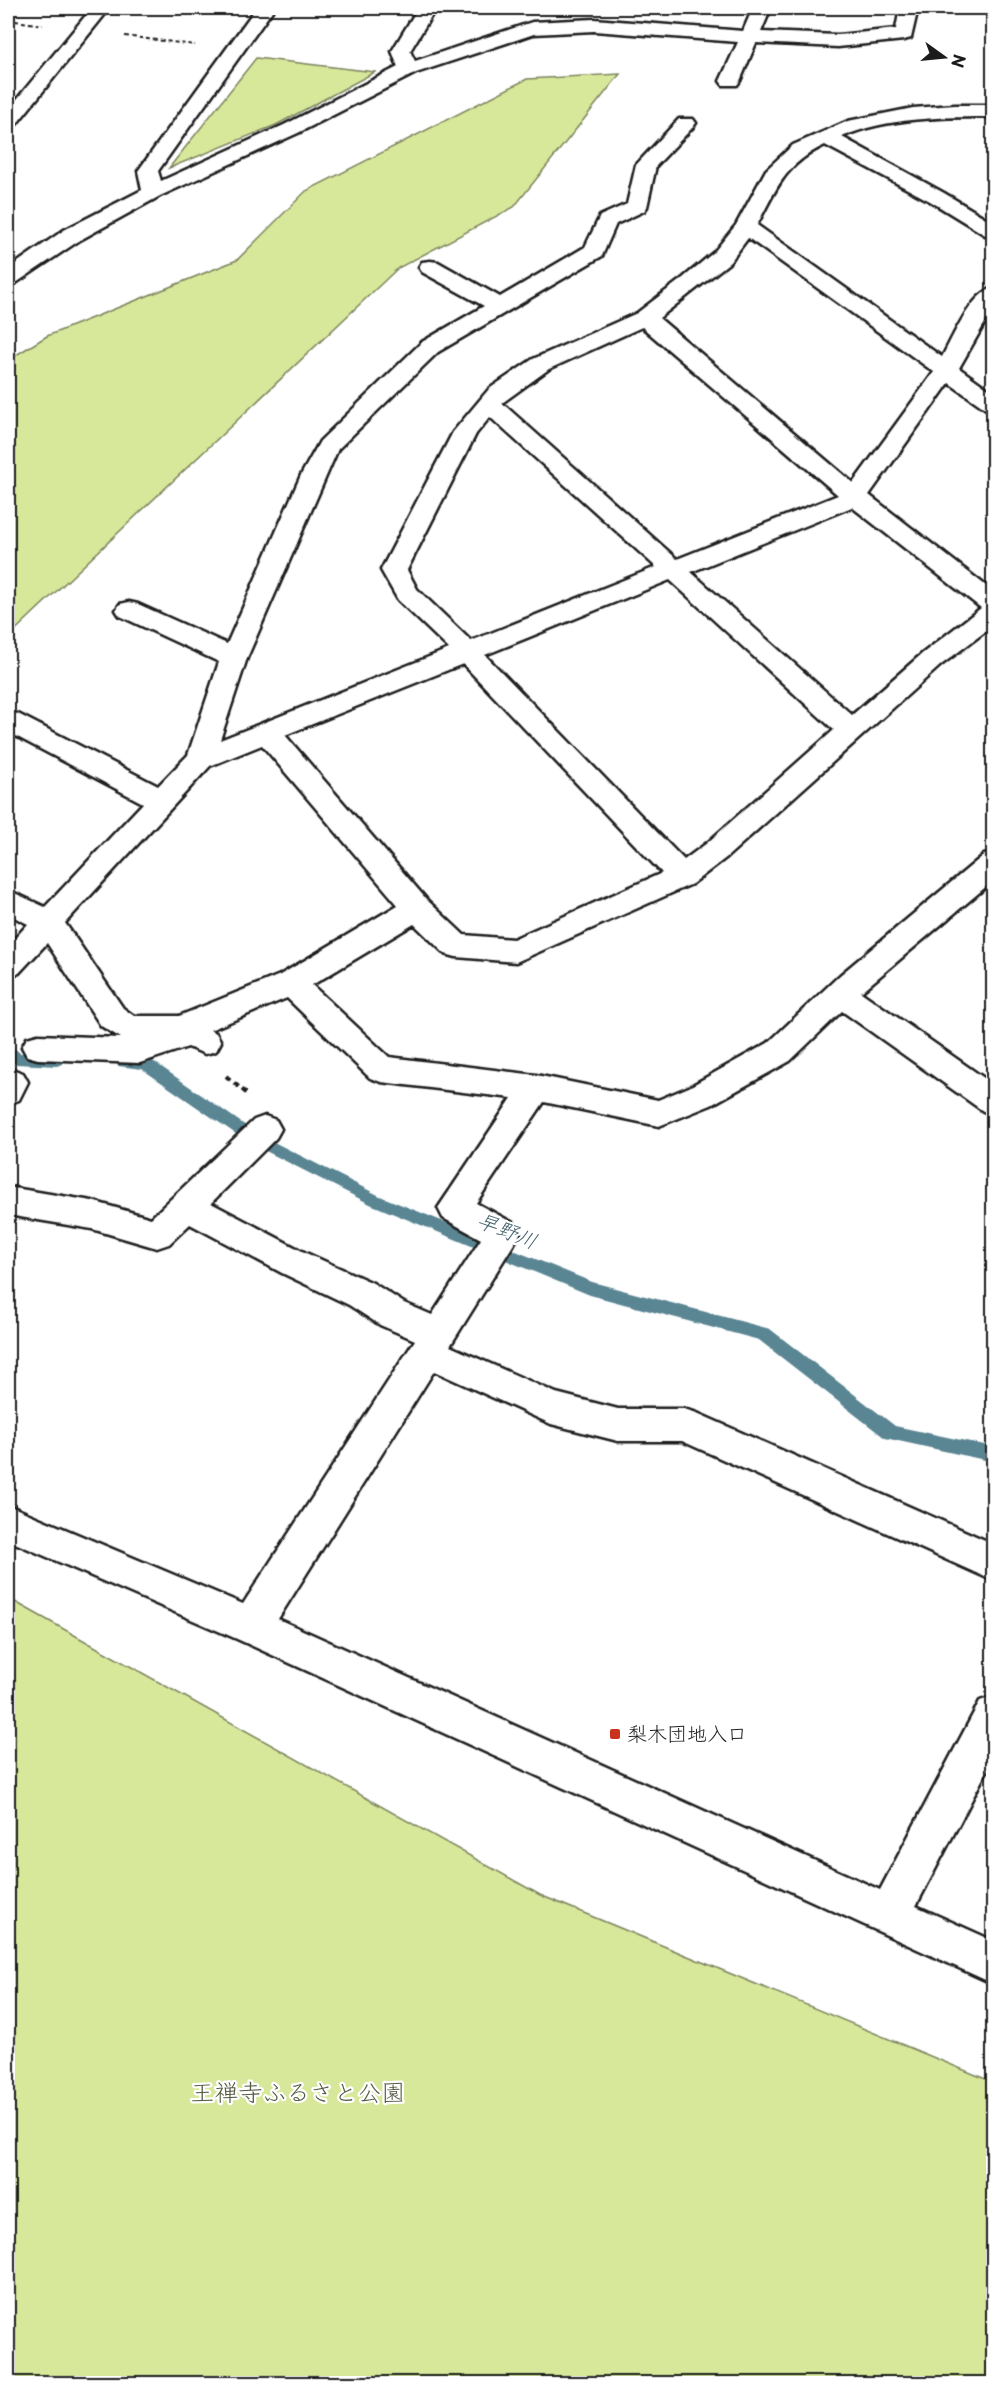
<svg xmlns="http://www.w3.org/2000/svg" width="1001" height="2391" viewBox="0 0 1001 2391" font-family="'Playpen Sans','Klee One',sans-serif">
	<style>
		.green { fill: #d8e89b; stroke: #7a825c; stroke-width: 1.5 }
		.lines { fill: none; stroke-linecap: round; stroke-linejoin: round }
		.stream { fill: #5a8593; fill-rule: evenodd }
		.minor-casing { stroke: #1c1c1c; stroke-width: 5 }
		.path-far1 { stroke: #1c1c1c; stroke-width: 2; stroke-dasharray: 4 3; stroke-linecap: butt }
		.path { stroke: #1c1c1c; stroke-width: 4; stroke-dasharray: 6 4.5; stroke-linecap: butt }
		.minor { fill: #fff; fill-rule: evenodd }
		.poi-dot { fill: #c8321e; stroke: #fff; stroke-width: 2 }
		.labels { text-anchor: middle; stroke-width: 4.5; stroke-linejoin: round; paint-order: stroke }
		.poi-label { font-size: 20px; fill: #1c1c1c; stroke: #fff; text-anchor: start }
		.water-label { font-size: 21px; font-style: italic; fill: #45626c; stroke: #fff }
		.near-park-label { font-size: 24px; fill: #545942; stroke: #fff }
	</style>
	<rect width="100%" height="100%" fill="#fff"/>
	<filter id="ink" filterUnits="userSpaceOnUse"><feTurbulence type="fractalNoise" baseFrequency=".0167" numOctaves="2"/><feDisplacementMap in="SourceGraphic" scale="12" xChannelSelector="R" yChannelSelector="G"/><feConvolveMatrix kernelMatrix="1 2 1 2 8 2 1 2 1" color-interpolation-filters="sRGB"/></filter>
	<g filter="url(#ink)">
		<!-- green -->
		<g class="green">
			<polygon points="256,58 375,72 276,125 169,168"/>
			<polygon points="620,74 514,207 398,268 8,637 8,360 47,336 237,260 306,191 527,79"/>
			<polygon points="8,1598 540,1895 993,2082 993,2383 8,2383"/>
		</g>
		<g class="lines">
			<!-- stream -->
			<g class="stream">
				<polygon points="8,1043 20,1053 57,1054 62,1056 64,1060 62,1064 57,1066 16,1064 8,1058"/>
				<polygon points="123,1056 150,1059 256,1133 380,1196 592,1282 770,1329 895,1426 994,1447 994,1462 885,1438 759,1340 590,1295 370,1204 246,1141 142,1069 118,1066 116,1062 118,1058"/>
			</g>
			<defs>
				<g id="minor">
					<polygon points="92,8 110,8 15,126 8,128 8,110"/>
					<polygon points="256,8 274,8 158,171 161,181 284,125 398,67 392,51 418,8 436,8 410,51 415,61 532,22 594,19 743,31 753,8 771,8 761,32 838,35 896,29 900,8 918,8 911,38 904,40 838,47 756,43 740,81 737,85 723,85 720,81 738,42 594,31 534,34 416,73 298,133 160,196 80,240 16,283 8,284 8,269 64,230 142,190 138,171"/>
					<path d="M 955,105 L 994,105 L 994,117 C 945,117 886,117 842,137 L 944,193 L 994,223 L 994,238 L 987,236 L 930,201 L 825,145 C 785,164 777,187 757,225 L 942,357 C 953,337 971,293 994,288 L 994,307 L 959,368 L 994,393 L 994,411 L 986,409 L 949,383 L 869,495 L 994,592 L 994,625 L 941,665 L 727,857 L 692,884 L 516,962 L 456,957 L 445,954 L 414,924 L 312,985 L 389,1057 L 536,1075 L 658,1100 L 689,1087 L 768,1043 L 840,975 L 984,855 L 994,853 L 994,880 L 861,992 L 994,1085 L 994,1115 L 983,1111 L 842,1011 L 790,1061 L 711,1105 L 659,1126 L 544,1102 L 476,1203 L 515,1224 L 520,1234 L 450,1346 L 556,1393 L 618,1409 L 684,1409 L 697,1413 L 994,1544 L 994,1581 L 682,1441 L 618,1441 L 551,1424 L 434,1371 L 278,1619 L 880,1890 L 980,1701 L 994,1696 L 994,1757 L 916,1906 L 994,1941 L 994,1984 L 237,1639 L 8,1540 L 8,1505 L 243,1604 L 415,1340 L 380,1325 L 349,1305 L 282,1273 L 190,1224 L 169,1244 L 157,1248 L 92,1229 L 8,1215 L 8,1187 L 92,1201 L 151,1218 L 254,1120 L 265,1116 L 276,1120 L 281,1129 L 276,1138 L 211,1203 L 306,1253 L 373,1283 L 404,1303 L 432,1315 L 481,1239 L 443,1218 L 438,1208 L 512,1098 L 381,1082 L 370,1078 L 287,998 L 210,1030 L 216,1033 L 221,1042 L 216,1051 L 205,1054 L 188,1047 L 140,1063 L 38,1059 L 27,1056 L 22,1047 L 27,1038 L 38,1035 L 121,1038 L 101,1026 L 47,943 L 19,973 L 8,976 L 8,946 L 28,924 L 8,914 L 8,890 L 45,907 L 143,803 L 8,732 L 8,712 L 18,714 L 158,786 L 188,755 L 219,662 L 120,616 L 116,610 L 120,604 L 129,602 L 138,604 L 227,644 L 301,475 L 320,441 L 422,342 L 484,306 L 422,272 L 419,267 L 422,262 L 430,261 L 438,262 L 500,297 L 585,247 L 600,216 L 627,204 L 636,165 L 679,119 L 693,119 L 696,123 L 693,127 L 656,166 L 647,207 L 644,211 L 616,224 L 602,256 L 438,352 L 338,449 L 247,658 L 220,740 L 449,649 L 398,600 L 381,570 L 453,432 L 489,389 L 533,359 L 637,313 L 683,278 L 714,252 L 736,225 L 766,170 L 793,145 L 848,121 L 913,108 ZM 748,238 L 934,372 L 853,483 L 659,318 L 730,262 ZM 642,327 L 838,495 L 677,559 L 502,403 L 549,369 ZM 490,417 L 656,567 L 471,641 L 417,589 L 407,570 L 476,434 ZM 852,507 L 981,608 L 923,653 L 852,715 L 691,572 ZM 670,580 L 834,730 L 707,843 L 684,860 L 485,655 ZM 463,664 L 662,873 L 513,939 L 464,935 L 427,900 L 285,735 ZM 262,745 L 398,905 L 280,975 L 179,1016 L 134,1016 L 123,1008 L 65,923 L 210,766 Z"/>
					<polygon points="12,1069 23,1073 28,1082 19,1100 8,1104 8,1071"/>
				</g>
			</defs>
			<!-- minor casing -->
			<use href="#minor" class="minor-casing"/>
			<!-- path-far1 -->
			<g class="path-far1">
				<polyline points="8,20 43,25"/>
				<polyline points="125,36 195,45"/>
			</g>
			<!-- path -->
			<polyline class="path" points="226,1076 246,1093"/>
			<!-- minor -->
			<use href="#minor" class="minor"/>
		</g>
	</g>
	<!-- markers -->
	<rect class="poi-dot" x="609" y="1728" width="12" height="12" rx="3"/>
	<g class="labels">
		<!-- poi labels -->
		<g class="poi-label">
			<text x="627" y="1741">梨木団地入口</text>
		</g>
		<!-- water labels -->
		<g class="water-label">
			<text transform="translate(507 1231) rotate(22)" y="7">早野川</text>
		</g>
		<!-- near-park labels -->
		<g class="near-park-label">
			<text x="298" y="2101">王禅寺ふるさと公園</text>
		</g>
	</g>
	<!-- margin -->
	<rect width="1001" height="2391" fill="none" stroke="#fff" stroke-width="30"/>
	<rect x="15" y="15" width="971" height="2361" fill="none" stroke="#1c1c1c" stroke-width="2" filter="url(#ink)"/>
	<!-- north arrow -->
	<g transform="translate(944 57) rotate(105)" stroke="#ffffff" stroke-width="4.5" paint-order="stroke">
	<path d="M0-4.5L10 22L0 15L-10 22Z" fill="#1c1c1c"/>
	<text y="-9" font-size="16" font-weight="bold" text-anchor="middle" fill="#1c1c1c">N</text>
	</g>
</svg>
